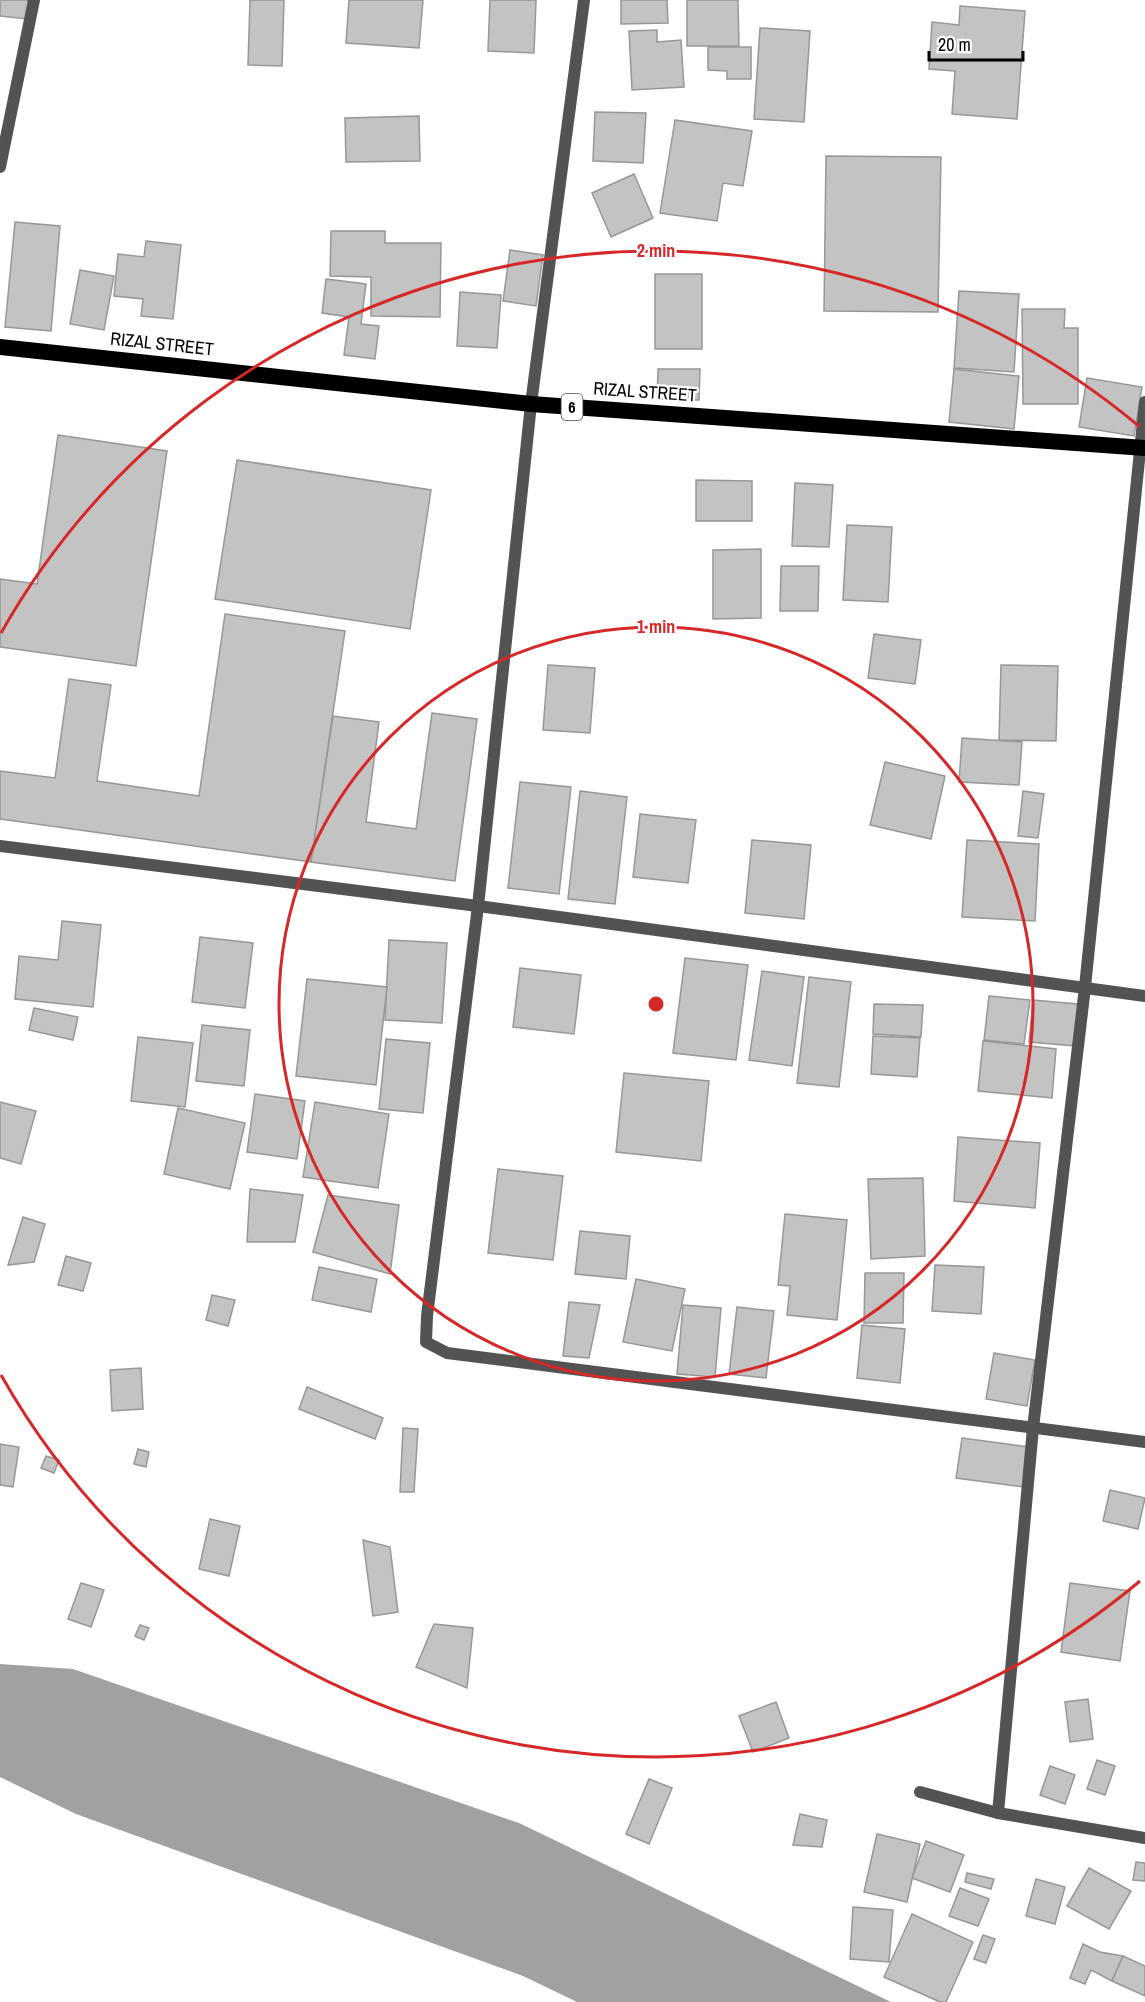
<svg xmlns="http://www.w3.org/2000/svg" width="1145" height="2002" viewBox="0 0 1145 2002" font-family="'Archivo Narrow',sans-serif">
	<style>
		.water { fill: #a1a1a1 }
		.building { fill: #c3c3c3; stroke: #979797; stroke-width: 1.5 }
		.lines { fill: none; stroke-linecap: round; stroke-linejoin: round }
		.minor { stroke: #535353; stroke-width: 12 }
		.trunk { stroke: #000; stroke-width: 16 }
		.ring { fill: none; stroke: #d62828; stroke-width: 3 }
		.labels { text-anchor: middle; stroke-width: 4.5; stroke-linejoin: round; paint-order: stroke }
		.shield { fill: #fff; stroke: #4c4c4c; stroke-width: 1.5 }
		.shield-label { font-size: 16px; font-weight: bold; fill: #000 }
		.street-label { font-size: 18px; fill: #000; stroke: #fff }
		.centre { fill: #d62828; stroke: #fff; stroke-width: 3 }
		.ring-label { font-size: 18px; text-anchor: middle; font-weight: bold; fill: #d62828; stroke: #fff; stroke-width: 4.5; stroke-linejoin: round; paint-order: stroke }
	</style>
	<rect width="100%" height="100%" fill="#fff"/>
	<!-- water -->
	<polygon class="water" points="0,1664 73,1669 519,1823 891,2002 577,2002 523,1976 76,1814 0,1777"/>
	<!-- building -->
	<g class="building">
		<polygon points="0,0 30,0 27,19 0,16"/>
		<polygon points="250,0 284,0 282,66 248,65"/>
		<polygon points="349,0 423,0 419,48 346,43"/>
		<polygon points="490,0 536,0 534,53 488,51"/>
		<polygon points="621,0 667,0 668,23 621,24"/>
		<polygon points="687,0 738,0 739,46 687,46"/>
		<polygon points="960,6 1025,11 1017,119 952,114 955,71 929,69 932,22 959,25"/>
		<polygon points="760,28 810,31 804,122 754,119"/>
		<polygon points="657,30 657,42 681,40 684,87 632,90 629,31"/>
		<polygon points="708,47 751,47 751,79 727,79 727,71 708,70"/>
		<polygon points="595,112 646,113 643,163 593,161"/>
		<polygon points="419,116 420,161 346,162 345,118"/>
		<polygon points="675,120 752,131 743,186 723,183 717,221 660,213"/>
		<polygon points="826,156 941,157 938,312 824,311"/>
		<polygon points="634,174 653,218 611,237 592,193"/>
		<polygon points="15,222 60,226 51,331 5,327"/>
		<polygon points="331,231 385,231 385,243 441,243 440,317 371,316 371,277 330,276"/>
		<polygon points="146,241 181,245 173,319 141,316 143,299 114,296 118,254 144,257"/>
		<polygon points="510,250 543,255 536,306 503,301"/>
		<polygon points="80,270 114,276 104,330 70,324"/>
		<rect x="655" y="274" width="47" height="75"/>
		<polygon points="326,279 366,284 361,324 379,326 375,359 344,355 349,317 322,313"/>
		<polygon points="959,291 1019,294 1014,372 954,368"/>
		<polygon points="460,292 501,295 497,348 457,346"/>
		<polygon points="1022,309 1065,309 1064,328 1078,328 1078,404 1023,404"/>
		<polygon points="658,369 700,369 699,400 657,399"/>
		<polygon points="954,369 1019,376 1014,429 949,422"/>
		<polygon points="1087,378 1142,387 1134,436 1079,427"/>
		<polygon points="58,435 167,451 136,666 0,647 0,579 37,584"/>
		<polygon points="237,460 431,490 410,629 215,599"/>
		<polygon points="696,480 752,481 752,521 696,521"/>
		<polygon points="795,483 833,485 829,547 792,546"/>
		<polygon points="847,525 892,527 888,602 843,600"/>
		<polygon points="761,549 761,618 713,619 713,550"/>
		<polygon points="781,566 819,566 818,611 780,611"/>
		<polygon points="225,614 345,631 311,862 0,819 0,771 55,778 69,679 111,685 97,781 199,796"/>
		<polygon points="874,634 921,640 915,684 868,678"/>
		<polygon points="548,665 595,668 590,733 543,730"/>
		<polygon points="1001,665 1058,666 1056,741 999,740"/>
		<polygon points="432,713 477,719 455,881 311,862 333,716 379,722 366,822 416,829"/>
		<polygon points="962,738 1022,742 1019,785 959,782"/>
		<polygon points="885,762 945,776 931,839 870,825"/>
		<polygon points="520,782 571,787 559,894 508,888"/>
		<polygon points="580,791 627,797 615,904 568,899"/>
		<polygon points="1023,791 1044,794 1038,838 1018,836"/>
		<polygon points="640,814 696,820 688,883 633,877"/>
		<polygon points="752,840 811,845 804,919 745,913"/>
		<polygon points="967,840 1039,844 1035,921 962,917"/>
		<polygon points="62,921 101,925 93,1007 15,999 19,956 58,960"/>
		<polygon points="200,937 253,943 245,1008 192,1002"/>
		<polygon points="389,940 447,943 442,1023 385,1020"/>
		<polygon points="685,958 748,965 736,1060 673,1053"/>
		<polygon points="520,968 581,975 574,1034 513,1027"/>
		<polygon points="762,971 804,977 792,1066 749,1060"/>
		<polygon points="809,977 851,982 839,1087 797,1083"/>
		<polygon points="307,979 387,987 376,1085 296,1076"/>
		<polygon points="989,996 1030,1000 1024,1044 984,1040"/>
		<polygon points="1033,1000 1078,1004 1075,1046 1029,1042"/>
		<polygon points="874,1004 923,1005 921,1037 873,1034"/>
		<polygon points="34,1008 78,1017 73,1040 29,1030"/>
		<polygon points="202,1025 250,1030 244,1086 196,1081"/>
		<polygon points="873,1036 920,1038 917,1077 871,1074"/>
		<polygon points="138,1037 193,1043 185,1107 131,1101"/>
		<polygon points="386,1039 430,1043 423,1113 379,1109"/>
		<polygon points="983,1041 1056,1049 1052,1098 978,1091"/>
		<polygon points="624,1073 709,1081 701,1161 616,1152"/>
		<polygon points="255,1094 305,1101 297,1159 247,1152"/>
		<polygon points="0,1102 36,1111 21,1164 0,1158"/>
		<polygon points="315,1102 389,1114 378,1188 303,1177"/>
		<polygon points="178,1108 245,1123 230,1189 164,1174"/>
		<polygon points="958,1137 1040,1143 1035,1208 954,1201"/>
		<polygon points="498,1169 563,1176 553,1260 488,1253"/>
		<polygon points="923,1178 925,1256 871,1259 868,1179"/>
		<polygon points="250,1189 303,1195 295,1242 247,1242"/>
		<polygon points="328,1195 399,1205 390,1274 313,1252"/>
		<polygon points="785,1214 847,1220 837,1320 787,1315 790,1286 778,1285"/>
		<polygon points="23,1217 45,1224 34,1262 8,1265"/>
		<polygon points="580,1231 630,1236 626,1279 575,1274"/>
		<polygon points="66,1256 91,1263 83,1291 58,1285"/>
		<polygon points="935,1265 984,1267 981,1314 932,1311"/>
		<polygon points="319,1267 377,1279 371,1312 312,1300"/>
		<polygon points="865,1273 904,1273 903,1323 864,1323"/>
		<polygon points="636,1279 685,1289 672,1351 623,1342"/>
		<polygon points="212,1295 235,1300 228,1326 206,1320"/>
		<polygon points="569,1302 600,1305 589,1358 563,1356"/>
		<polygon points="683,1305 721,1308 715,1377 677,1374"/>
		<polygon points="737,1307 774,1311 766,1378 729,1374"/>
		<polygon points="862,1325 905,1329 900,1383 857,1378"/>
		<polygon points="994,1353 1035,1360 1027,1406 986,1399"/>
		<polygon points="141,1368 143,1409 112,1411 110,1370"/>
		<polygon points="307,1387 383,1418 375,1439 299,1409"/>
		<polygon points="403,1428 418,1429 414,1492 400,1492"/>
		<polygon points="962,1438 1029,1447 1024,1487 956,1478"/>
		<polygon points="0,1444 19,1447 13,1487 0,1485"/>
		<polygon points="138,1449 149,1452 146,1467 134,1464"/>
		<polygon points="46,1456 59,1460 54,1473 41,1468"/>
		<polygon points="1110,1490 1145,1498 1138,1529 1103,1521"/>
		<polygon points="210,1519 240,1526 229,1576 199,1569"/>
		<polygon points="363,1540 390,1547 398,1612 373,1616"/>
		<polygon points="81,1583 104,1590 91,1627 68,1619"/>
		<polygon points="1070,1583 1130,1591 1120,1661 1061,1652"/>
		<polygon points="434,1624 473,1628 467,1688 416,1667"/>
		<polygon points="140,1625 149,1628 144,1640 135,1636"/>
		<polygon points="1088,1699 1093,1739 1070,1742 1065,1702"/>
		<polygon points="776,1702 789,1738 753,1752 739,1716"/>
		<polygon points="1097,1760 1115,1766 1105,1795 1087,1789"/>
		<polygon points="1050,1766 1075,1775 1065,1804 1040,1795"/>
		<polygon points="649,1779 672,1788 649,1844 626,1834"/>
		<polygon points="800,1814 827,1820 822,1847 793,1845"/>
		<polygon points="877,1834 920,1844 907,1902 864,1892"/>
		<polygon points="926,1841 964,1855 950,1892 912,1878"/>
		<polygon points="1136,1862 1145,1863 1145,1881 1133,1880"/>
		<polygon points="1089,1868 1131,1891 1109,1929 1067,1906"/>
		<polygon points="967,1873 994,1879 991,1889 965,1882"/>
		<polygon points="1036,1879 1065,1887 1055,1924 1026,1916"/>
		<polygon points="960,1888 989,1899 978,1926 949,1916"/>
		<polygon points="853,1907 893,1910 889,1962 850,1959"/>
		<polygon points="912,1914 973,1942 946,2002 940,2002 884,1977"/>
		<polygon points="983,1935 995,1939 986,1963 974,1959"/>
		<polygon points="1083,1944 1100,1952 1123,1956 1112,1981 1091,1970 1085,1984 1070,1978"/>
		<polygon points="1123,1956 1145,1966 1145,1996 1112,1981"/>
	</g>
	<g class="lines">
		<!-- minor -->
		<g class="minor">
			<polyline points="584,0 531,404 478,906 427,1316 426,1342 447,1353 1145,1442"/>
			<polyline points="0,167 34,0"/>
			<polyline points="0,846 478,906 1145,996"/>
			<polyline points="920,1792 998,1813 1145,1838"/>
			<polyline points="998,1813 1033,1428 1085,987 1145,402"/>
		</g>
		<!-- trunk -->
		<polyline class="trunk" points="0,347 531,404 1145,448"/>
	</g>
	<!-- distance rings -->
	<g class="ring">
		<circle cx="656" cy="1004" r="377"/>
		<path d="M1140 1581A753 753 0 0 1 1 1375M1 633A753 753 0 0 1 1140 427"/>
	</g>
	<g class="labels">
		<!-- shield labels -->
		<rect class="shield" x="561.5" y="394" width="21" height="26" rx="4.5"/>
		<g class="shield-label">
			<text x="572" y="413">6</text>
		</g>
		<!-- street labels -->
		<g class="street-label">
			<text transform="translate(162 344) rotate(6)" y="6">RIZAL STREET</text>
			<text transform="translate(645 392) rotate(4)" y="6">RIZAL STREET</text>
		</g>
	</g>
	<circle cx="656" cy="1004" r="9" class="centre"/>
	<g class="ring-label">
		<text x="656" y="257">2 min</text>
		<text x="656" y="633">1 min</text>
	</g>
	<!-- scale -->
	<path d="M929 51v9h94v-9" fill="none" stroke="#000000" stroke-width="3"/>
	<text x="938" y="51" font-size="18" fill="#000000" stroke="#ffffff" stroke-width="4.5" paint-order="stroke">20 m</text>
</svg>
